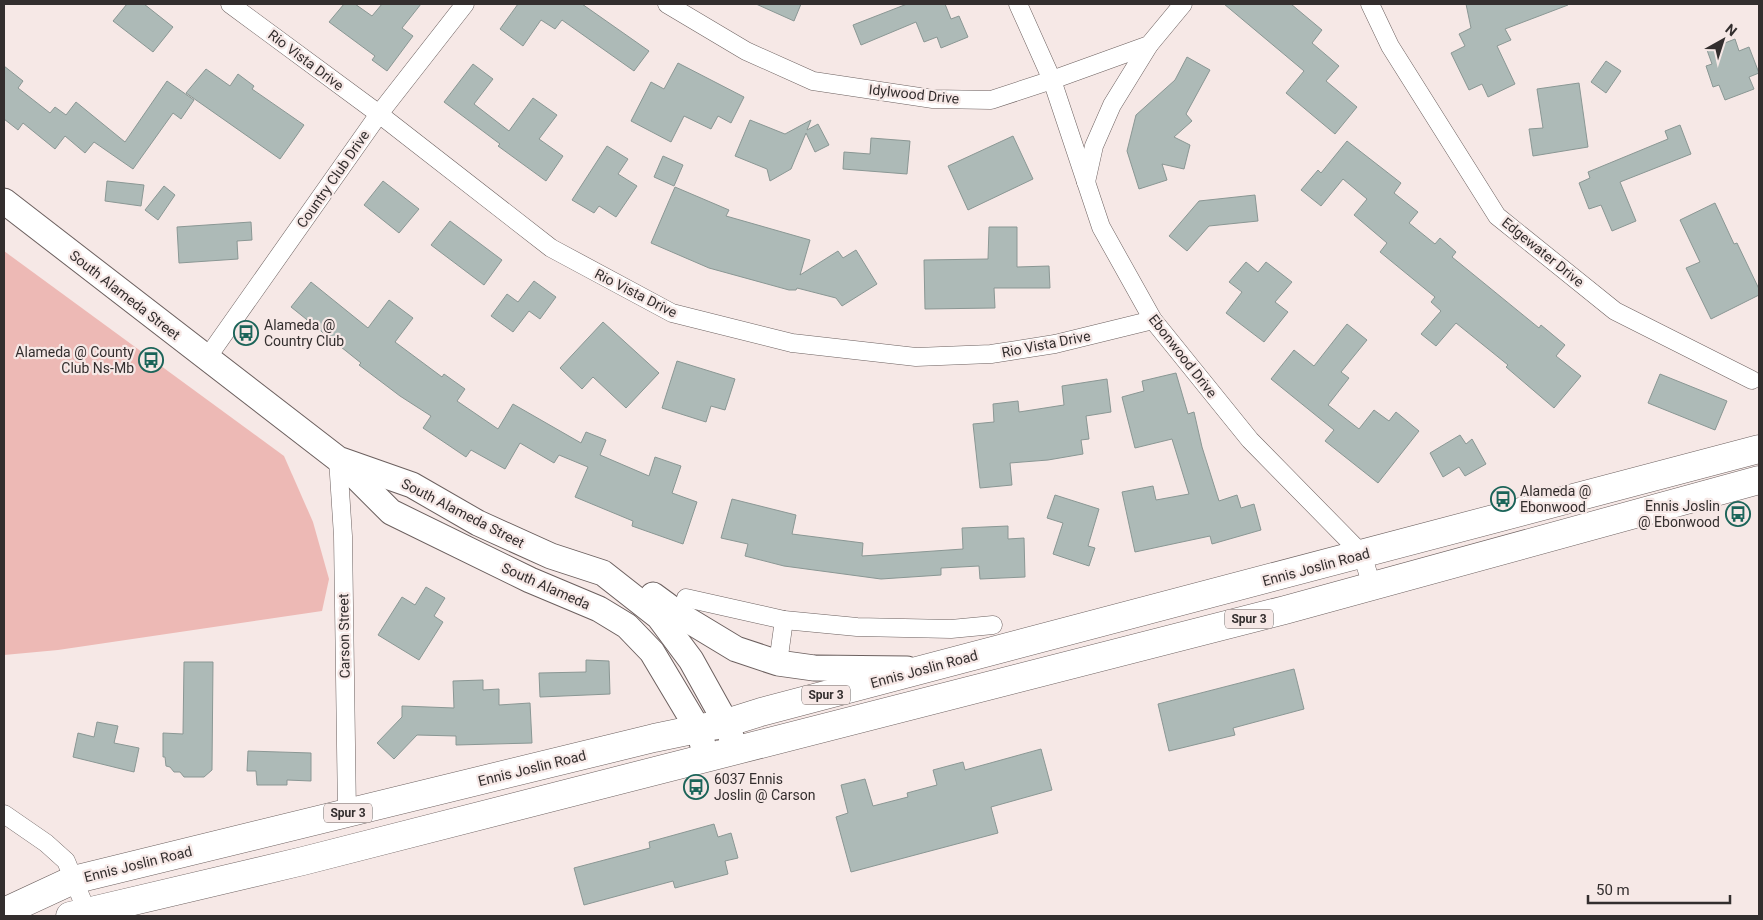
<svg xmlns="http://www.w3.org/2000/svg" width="1763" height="920" viewBox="0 0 1763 920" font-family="Roboto,sans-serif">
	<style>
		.green { fill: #edb9b5 }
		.building { fill: #adbab7; stroke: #8a9794 }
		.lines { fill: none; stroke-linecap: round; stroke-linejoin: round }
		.minor-casing { stroke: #6c605f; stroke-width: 19 }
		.secondary-casing { stroke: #6c605f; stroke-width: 27 }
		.primary-casing { stroke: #6c605f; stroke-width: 29 }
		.minor { stroke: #fff; stroke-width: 18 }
		.secondary { stroke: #fff; stroke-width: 25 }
		.primary { stroke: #fff; stroke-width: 28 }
		.labels { text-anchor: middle; stroke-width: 4.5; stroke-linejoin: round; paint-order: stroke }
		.shield { fill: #f6e8e6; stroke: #6e6665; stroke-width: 1 }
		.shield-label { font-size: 12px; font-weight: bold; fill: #332e2e }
		.street-label { font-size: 14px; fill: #332e2e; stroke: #f6e8e6 }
		.poi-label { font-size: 14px; fill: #332e2e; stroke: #f6e8e6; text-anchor: start }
	</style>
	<rect width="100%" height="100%" fill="#f6e8e6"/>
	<!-- green -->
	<polygon class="green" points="4,251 284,456 313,522 329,579 322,611 58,650 4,655"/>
	<!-- building -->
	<g class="building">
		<polygon points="127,4 144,4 173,27 153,52 113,21"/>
		<polygon points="344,4 355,4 372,16 382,4 421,4 402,28 413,36 387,71 372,60 375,56 329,22"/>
		<polygon points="518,4 582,4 649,51 634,71 562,20 555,29 541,20 523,46 500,29"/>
		<polygon points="756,4 801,4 794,21"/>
		<polygon points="907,4 945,4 951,19 959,16 968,37 941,48 937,37 924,42 916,22 861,45 853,25"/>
		<polygon points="1224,4 1291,4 1322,30 1312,43 1339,66 1326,81 1357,107 1335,134 1286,93 1304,71"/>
		<polygon points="1466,4 1567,4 1568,5 1505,29 1511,40 1497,46 1515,84 1488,97 1482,84 1469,90 1451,53 1465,46 1459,34 1471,28"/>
		<polygon points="1735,39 1739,51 1749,47 1759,73 1749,77 1754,89 1725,100 1719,85 1713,87 1706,66 1712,64 1707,50"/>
		<polygon points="1187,57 1210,70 1186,114 1192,121 1174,137 1190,145 1184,169 1162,164 1167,180 1139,189 1127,151 1136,115 1175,80"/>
		<polygon points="1606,61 1621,71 1606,93 1591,82"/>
		<polygon points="678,63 744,97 731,123 718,116 711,129 684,116 671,142 631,121 651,82 664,89"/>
		<polygon points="473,64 493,79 474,104 509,131 533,98 557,115 539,139 563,156 546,181 498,146 500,144 444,102"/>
		<polygon points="4,66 23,81 18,88 50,113 55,107 66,115 76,102 125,142 167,81 194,100 181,119 173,113 133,169 94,142 85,153 65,136 55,149 23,123 18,130 4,119"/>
		<polygon points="206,69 230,86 238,74 254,86 252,89 304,125 280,159 186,93"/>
		<polygon points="1579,83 1588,147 1533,156 1529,129 1543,128 1537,89"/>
		<polygon points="750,120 785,134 811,120 807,130 818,124 829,145 815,152 806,133 791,169 770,181 767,169 735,156"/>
		<polygon points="1680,125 1691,154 1620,182 1636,221 1612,231 1601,205 1589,209 1579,183 1590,178 1588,172 1668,139 1665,131"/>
		<polygon points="1013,136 1033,179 968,210 948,166"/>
		<polygon points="871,138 910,141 907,174 843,169 844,152 870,154"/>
		<polygon points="1347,141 1401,183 1394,193 1418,212 1409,223 1435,244 1440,238 1456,252 1452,257 1539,328 1541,325 1565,345 1556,356 1581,376 1554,408 1506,367 1508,365 1456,323 1436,346 1421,334 1441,311 1431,302 1435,297 1380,252 1387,243 1354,215 1367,199 1343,179 1321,206 1301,190 1318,170 1321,173"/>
		<polygon points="607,146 628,159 618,174 637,186 616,217 599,206 594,213 572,200"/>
		<polygon points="663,156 683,165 674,186 654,177"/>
		<polygon points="107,181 144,185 141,206 105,201"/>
		<polygon points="383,181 419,209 399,233 364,205"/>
		<polygon points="164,186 175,195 158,220 145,210"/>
		<polygon points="675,187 729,210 726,216 810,240 800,275 838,251 843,258 856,250 877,284 842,306 836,298 797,288 796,290 789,290 709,268 651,243"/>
		<polygon points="1255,195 1258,221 1209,226 1187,251 1169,236 1199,201"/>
		<polygon points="1715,203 1734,244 1737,243 1759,289 1759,295 1711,319 1686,268 1700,262 1680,220"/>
		<polygon points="450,221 502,260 484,285 431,245"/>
		<polygon points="251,222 252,240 237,241 238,259 179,263 177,227"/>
		<polygon points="989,227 1017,227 1017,267 1049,266 1050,288 994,288 995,308 925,309 924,260 988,259"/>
		<polygon points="1246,262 1258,272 1266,262 1292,282 1275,302 1288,312 1264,342 1226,313 1242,292 1229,282"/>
		<polygon points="534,281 556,297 540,319 529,311 513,332 491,316 507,294 518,302"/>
		<polygon points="311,282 368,328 389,300 413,318 395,342 442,377 444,374 465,389 457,401 498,429 513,404 581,443 586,432 606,440 600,455 649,476 655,457 681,466 672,493 697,502 683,544 632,526 633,521 575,497 588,467 559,455 554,463 520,443 505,469 471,450 466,457 423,428 431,416 400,396 359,365 361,363 291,307"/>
		<polygon points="603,322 659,373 626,408 593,377 582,389 560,368"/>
		<polygon points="1347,324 1367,340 1341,372 1349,378 1328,405 1359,429 1374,410 1389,421 1396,412 1419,431 1378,483 1325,441 1334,430 1271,379 1294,350 1314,366"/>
		<polygon points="677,361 735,379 725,410 711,406 706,422 662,408"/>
		<polygon points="1176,373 1188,414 1194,412 1202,447 1219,501 1237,495 1241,508 1254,504 1261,530 1212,544 1210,536 1135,552 1122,492 1153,486 1156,500 1189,494 1172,439 1135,448 1122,397 1144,391 1142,381"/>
		<polygon points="1660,374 1727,401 1715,430 1648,403"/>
		<polygon points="1107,379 1111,412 1086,416 1089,439 1081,440 1083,454 1048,460 1010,463 1012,485 980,488 973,424 994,422 993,404 1018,401 1019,412 1064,405 1062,386"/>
		<polygon points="1460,435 1466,444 1472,439 1486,464 1465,476 1459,467 1443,477 1430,453"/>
		<polygon points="1055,495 1099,509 1088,546 1095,548 1089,566 1053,554 1063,523 1047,518"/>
		<polygon points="732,499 796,515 792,534 863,543 862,556 963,549 962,528 1008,526 1008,539 1024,538 1025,577 980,579 979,566 941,568 941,575 881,579 784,566 745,556 748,544 721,538"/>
		<polygon points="426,587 445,598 434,616 443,622 419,660 378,635 402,597 415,605"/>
		<polygon points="586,660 609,661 610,694 540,697 539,673 586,672"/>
		<polygon points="184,662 213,662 212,770 204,777 184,777 180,772 174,772 170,767 166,766 165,757 163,757 163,733 183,734"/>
		<polygon points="1294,669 1304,709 1233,728 1235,735 1169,751 1158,704"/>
		<polygon points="483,680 483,690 499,689 499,705 530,703 532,743 456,745 456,736 417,735 394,759 377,743 402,717 402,706 454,708 453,681"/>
		<polygon points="97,722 118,726 114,743 139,748 134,772 73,757 78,733 94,737"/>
		<polygon points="1041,749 1052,790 991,807 998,833 851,872 836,817 848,813 841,785 865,779 873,806 908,797 907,793 937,785 933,770 963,762 965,770"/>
		<polygon points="248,751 311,753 311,781 287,780 287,785 257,785 256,771 247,771"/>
		<polygon points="714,824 718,837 731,833 738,858 725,861 728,874 675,888 673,881 584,905 574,868 650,848 649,842"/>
	</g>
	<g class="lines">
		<defs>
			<g id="minor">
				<polyline points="230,4 379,114 551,248 672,313 792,343 916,357 991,354 1055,344 1153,320"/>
				<polyline points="667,4 746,51 813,81 933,99 991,100 1052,80 1149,45 1183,4"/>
				<polyline points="1018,4 1052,80 1101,227 1153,320 1250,440 1362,554 1372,586"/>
				<polyline points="1370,4 1390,46 1497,216 1615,311 1752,380"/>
				<polyline points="1086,182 1094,146 1112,105 1149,45"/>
				<polyline points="207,358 379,114 465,4"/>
				<polyline points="338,459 343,536 347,814"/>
				<polyline points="686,598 784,620 857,627 951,629 993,625"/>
				<polyline points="778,663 784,620"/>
				<polyline points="4,814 46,843 66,861 87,912"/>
			</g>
			<g id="secondary">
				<polyline points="4,201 338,459 412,485 478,523 551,556 603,573 659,617 691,660 726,723 736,750"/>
				<polyline points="343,464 391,512 530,580 599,609 627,626 652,652 698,729 707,758"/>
				<polyline points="653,595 683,617 736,649 778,663 814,668 907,669"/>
			</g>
			<g id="primary">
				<polyline points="4,912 73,880 654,738 726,723 761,712 1759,449"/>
				<polyline points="70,916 303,861 1285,610 1759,480"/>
			</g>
		</defs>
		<!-- minor casing -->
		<use href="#minor" class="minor-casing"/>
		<!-- secondary casing -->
		<use href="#secondary" class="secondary-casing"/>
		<!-- primary casing -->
		<use href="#primary" class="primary-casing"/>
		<!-- minor -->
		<use href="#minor" class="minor"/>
		<!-- secondary -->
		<use href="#secondary" class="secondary"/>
		<!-- primary -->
		<use href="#primary" class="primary"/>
	</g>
	<!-- icons -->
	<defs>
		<symbol id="bus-ring" viewBox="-11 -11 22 22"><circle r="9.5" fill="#f6e8e6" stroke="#1b6459" stroke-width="1.5"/><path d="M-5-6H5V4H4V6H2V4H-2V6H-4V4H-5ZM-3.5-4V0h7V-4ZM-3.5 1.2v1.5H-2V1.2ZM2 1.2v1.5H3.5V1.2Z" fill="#1b6459"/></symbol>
	</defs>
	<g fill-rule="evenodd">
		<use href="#bus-ring" x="232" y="319" width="28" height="28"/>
		<use href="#bus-ring" x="137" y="346" width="28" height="28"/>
		<use href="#bus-ring" x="1489" y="485" width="28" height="28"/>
		<use href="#bus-ring" x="1724" y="500" width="28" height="28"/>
		<use href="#bus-ring" x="682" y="773" width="28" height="28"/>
	</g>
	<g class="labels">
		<!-- shield labels -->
		<g class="shield">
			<rect x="1225" y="609.5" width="48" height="19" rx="4"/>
			<rect x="802" y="685.5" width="48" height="19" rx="4"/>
			<rect x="324" y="803.5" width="48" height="19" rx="4"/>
		</g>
		<g class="shield-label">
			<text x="1249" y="623">Spur 3</text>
			<text x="826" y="699">Spur 3</text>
			<text x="348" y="817">Spur 3</text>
		</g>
		<!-- street labels -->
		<g class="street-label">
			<text transform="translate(306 60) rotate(37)" y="5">Rio Vista Drive</text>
			<text transform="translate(914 94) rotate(6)" y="5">Idylwood Drive</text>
			<text transform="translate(333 179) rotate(-55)" y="5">Country Club Drive</text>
			<text transform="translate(1543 252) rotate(39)" y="5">Edgewater Drive</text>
			<text transform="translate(636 293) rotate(27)" y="5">Rio Vista Drive</text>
			<text transform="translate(125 295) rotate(38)" y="5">South Alameda Street</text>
			<text transform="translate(1046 344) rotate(-11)" y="5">Rio Vista Drive</text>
			<text transform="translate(1183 356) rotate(52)" y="5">Ebonwood Drive</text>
			<text transform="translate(463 513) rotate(27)" y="5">South Alameda Street</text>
			<text transform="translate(1316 567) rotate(-15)" y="5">Ennis Joslin Road</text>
			<text transform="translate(546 586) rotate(24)" y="5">South Alameda</text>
			<text transform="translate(344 636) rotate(-91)" y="5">Carson Street</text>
			<text transform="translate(924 669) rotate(-15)" y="5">Ennis Joslin Road</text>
			<text transform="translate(532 768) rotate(-14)" y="5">Ennis Joslin Road</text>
			<text transform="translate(138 864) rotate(-14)" y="5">Ennis Joslin Road</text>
		</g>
		<!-- poi labels -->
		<g class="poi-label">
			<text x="264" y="330">Alameda @<tspan x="264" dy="16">Country Club</tspan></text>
			<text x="134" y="357" text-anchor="end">Alameda @ County<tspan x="134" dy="16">Club Ns-Mb</tspan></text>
			<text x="1520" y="496">Alameda @<tspan x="1520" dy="16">Ebonwood</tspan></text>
			<text x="1720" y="511" text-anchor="end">Ennis Joslin<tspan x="1720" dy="16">@ Ebonwood</tspan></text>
			<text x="714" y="784">6037 Ennis<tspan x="714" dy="16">Joslin @ Carson</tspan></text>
		</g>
	</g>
	<!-- border -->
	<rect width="1763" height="920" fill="none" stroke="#332e2e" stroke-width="10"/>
	<!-- north arrow -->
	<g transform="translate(1723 40) rotate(39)" stroke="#f6e8e6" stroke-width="4" paint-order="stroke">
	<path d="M0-4L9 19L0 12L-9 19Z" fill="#332e2e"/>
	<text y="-8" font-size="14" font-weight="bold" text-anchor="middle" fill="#332e2e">N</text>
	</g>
	<!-- scale -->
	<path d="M1588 895v8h142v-8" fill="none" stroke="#332e2e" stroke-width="2.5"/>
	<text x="1596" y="895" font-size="15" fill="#332e2e" stroke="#f6e8e6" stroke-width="4" paint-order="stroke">50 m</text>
</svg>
